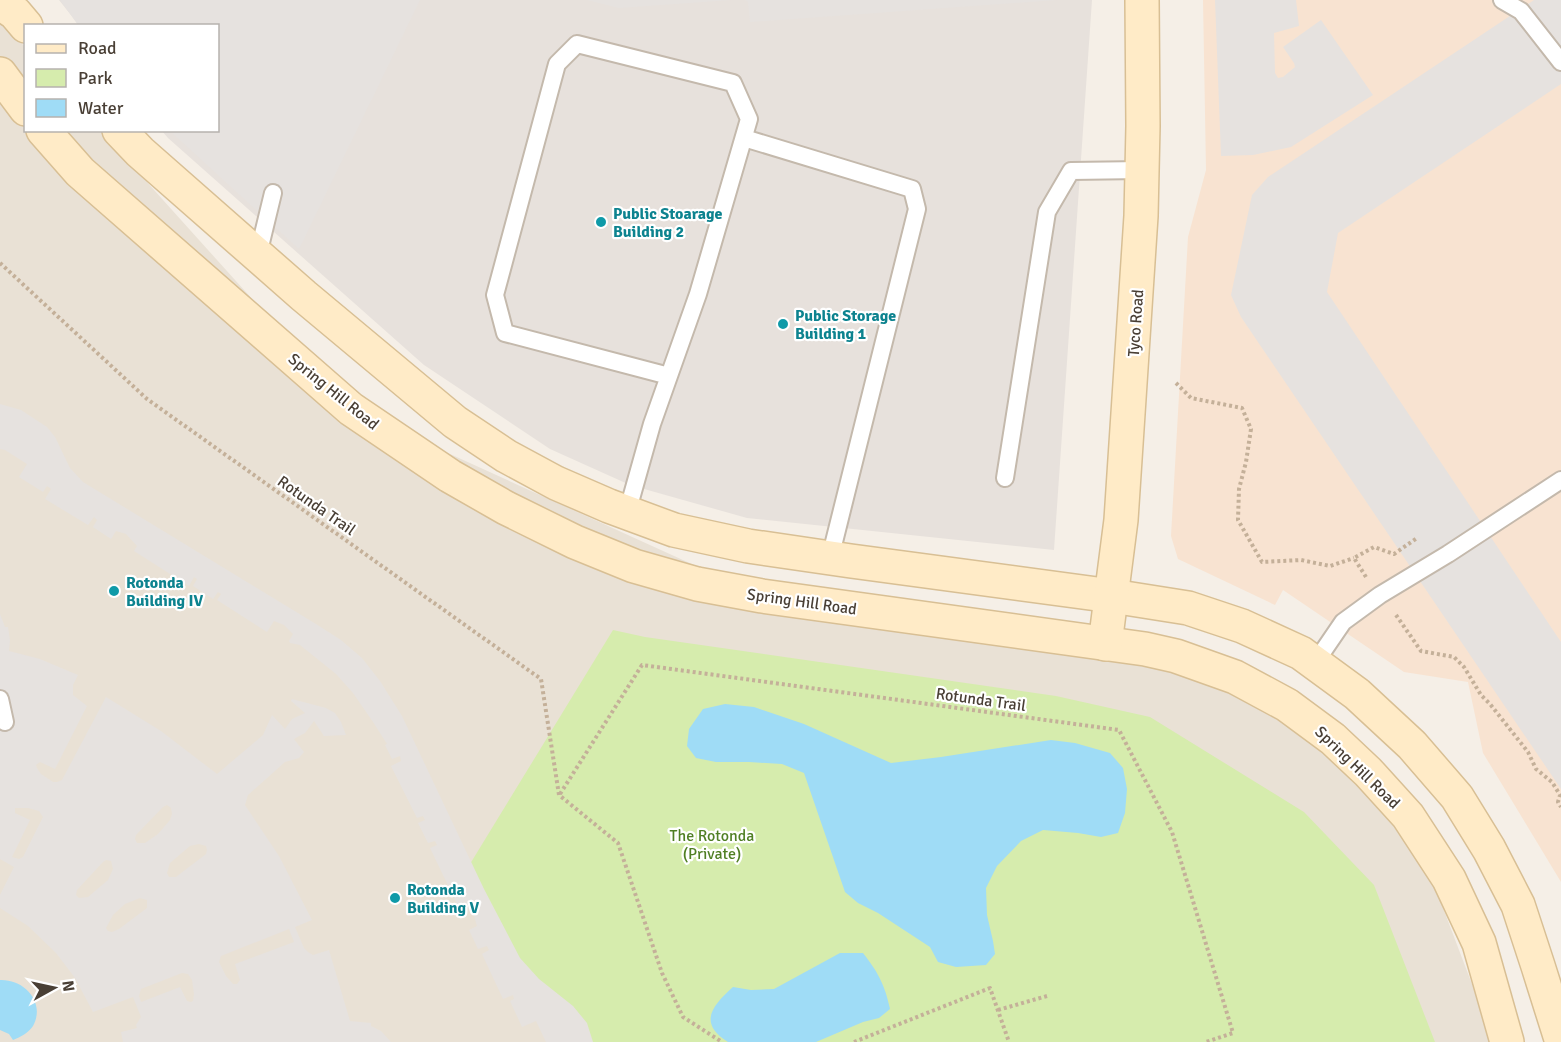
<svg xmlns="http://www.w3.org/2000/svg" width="1561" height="1042" viewBox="0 0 1561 1042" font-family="Signika,sans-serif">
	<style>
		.residential { fill: #e9e1d5 }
		.commercial { fill: #f8e3d1 }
		.industrial { fill: #e7e1dc }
		.green { fill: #d6ecad }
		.parking { fill: #e6e2df; fill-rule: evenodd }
		.water { fill: #9fdcf6 }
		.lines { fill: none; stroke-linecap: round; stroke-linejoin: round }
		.lane-casing { stroke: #c4b9ac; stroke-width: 20 }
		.secondary-casing { stroke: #d8bf94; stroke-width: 36 }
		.path { stroke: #c4b099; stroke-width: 4; stroke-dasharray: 3 3; stroke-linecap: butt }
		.lane { stroke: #fff; stroke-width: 16 }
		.secondary { stroke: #ffebc7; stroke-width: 33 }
		.culture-dot { fill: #0f9aa8; stroke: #fff; stroke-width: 2 }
		.labels { text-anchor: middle; stroke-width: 4.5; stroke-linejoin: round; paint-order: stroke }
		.culture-label { font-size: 16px; font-weight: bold; fill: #0d838f; stroke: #fff; text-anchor: start }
		.street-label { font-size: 16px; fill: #493f35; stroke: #fff }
		.park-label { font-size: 16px; fill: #507f24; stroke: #fff }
	</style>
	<rect width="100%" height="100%" fill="#f5efe7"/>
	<!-- residential -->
	<polygon class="residential" points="0,19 25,47 26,130 101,131 351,409 762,596 1105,644 1287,705 1408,816 1494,1042 0,1042"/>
	<!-- commercial -->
	<polygon class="commercial" points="1203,0 1561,0 1561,882 1483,753 1468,682 1404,672 1283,590 1275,605 1178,559 1171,536 1188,237 1206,170"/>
	<!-- industrial -->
	<polygon class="industrial" points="59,0 1092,0 1054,550 747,518 630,485 550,449 424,365 168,138 162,131 218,130 218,26 79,25"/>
	<!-- green -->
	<polygon class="green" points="613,630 645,637 1056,696 1150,717 1304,812 1374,885 1435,1042 587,1042 524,975 470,864"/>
	<!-- parking -->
	<g class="parking">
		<polygon points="60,0 420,0 299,249 170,131 218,130 218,26 78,25"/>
		<polygon points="587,0 731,0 619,8"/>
		<polygon points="745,0 1057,0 750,22 748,2"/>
		<polygon points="1215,0 1296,0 1299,26 1274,33 1275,73 1278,78 1283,77 1295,67 1294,63 1283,47 1321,20 1373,95 1291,147 1253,155 1221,156"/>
		<polygon points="1534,0 1561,0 1561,84 1338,233 1327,292 1561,642 1561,789 1241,317 1231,295 1252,195 1268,177"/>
		<polygon points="0,404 21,410 47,427 55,437 70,468 83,482 316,624 341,640 362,658 380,681 402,716 484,889 520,958 539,979 573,1006 587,1023 593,1042 546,1042 536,1021 522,1027 510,1001 514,999 513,995 503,999 482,954 489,950 487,946 478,949 469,930 477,926 474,916 464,904 458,906 430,848 437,845 435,841 428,843 418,823 425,820 423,816 417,818 391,766 401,761 400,756 392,759 385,745 387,744 373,722 353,693 336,674 300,645 290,643 289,641 293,634 284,625 274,621 267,632 217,600 221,594 218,592 213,599 193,586 197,579 194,577 189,586 134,551 137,546 126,534 116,531 111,539 93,527 97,520 94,517 88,525 45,499 51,489 47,486 43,492 19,477 27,464 5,450 0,449"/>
		<path d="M 0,614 L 5,627 L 8,627 L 10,640 L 9,651 L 40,659 L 78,675 L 73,685 L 73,695 L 87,706 L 55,769 L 40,762 L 36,765 L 37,768 L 41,774 L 53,782 L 57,782 L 62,780 L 106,697 L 161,731 L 217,774 L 263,735 L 272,715 L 285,729 L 292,719 L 305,713 L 291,701 L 292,699 L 326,708 L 335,713 L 341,722 L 346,735 L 324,736 L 314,721 L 305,733 L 294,739 L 304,752 L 299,758 L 285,762 L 248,795 L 245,805 L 279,856 L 312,920 L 295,927 L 304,948 L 308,952 L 313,955 L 329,950 L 350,1021 L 371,1023 L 371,1026 L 381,1031 L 391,1042 L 123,1042 L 121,1032 L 137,1028 L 136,1025 L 141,1017 L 133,997 L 93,1012 L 75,978 L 56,953 L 28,926 L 0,908 L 0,895 L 14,867 L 0,859 ZM 167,805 L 171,808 L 172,814 L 170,820 L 158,834 L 145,843 L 137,843 L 135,839 L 136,835 L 163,807 ZM 15,808 L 28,808 L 39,811 L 43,817 L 23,857 L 19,859 L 12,857 L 30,820 L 15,813 ZM 199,844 L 206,846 L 207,850 L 206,854 L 176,877 L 169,877 L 167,873 L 170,863 L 190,846 ZM 106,860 L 111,861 L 113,869 L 108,880 L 88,897 L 79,898 L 76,895 L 77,890 L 103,862 ZM 140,898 L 147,900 L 147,908 L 119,929 L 112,932 L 108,931 L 106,928 L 113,915 L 125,904 ZM 289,929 L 294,942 L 235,964 L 240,980 L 237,984 L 233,984 L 226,976 L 219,962 L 221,956 ZM 182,973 L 188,974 L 192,980 L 194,994 L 193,1001 L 191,1002 L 187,1001 L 180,987 L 141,1002 L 139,996 L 141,989 Z"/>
	</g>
	<!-- water -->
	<g class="water">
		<polygon points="725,704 754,707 804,724 891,763 941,757 1051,740 1075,743 1110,753 1123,768 1127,789 1125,813 1118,833 1101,837 1078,833 1043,830 1021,841 997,866 986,888 987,915 993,941 995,954 986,965 956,967 938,962 930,947 878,913 858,903 845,892 804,773 782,764 749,762 716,762 696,758 687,746 689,729 703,709"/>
		<path d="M 840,953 L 863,953 C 878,972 885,985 890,1009 L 879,1018 L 863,1022 L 816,1042 L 728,1042 C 697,1023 713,1005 733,987 L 751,990 L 774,989 Z"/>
		<path d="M 0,980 C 24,979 46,1002 33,1026 C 28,1033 21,1037 13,1040 L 9,1034 L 0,1030 Z"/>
	</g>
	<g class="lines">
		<defs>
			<g id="lane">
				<polyline points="1502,0 1521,11 1561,62"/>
				<polyline points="744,138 912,189 917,209 830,558"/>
				<polyline points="258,255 273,193"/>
				<polyline points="1005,478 1047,212 1071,171 1142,170"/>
				<polyline points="627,513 652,424 698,294 749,119 733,83 577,44 557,64 495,295 505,333 669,376"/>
				<polyline points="1315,663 1343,622 1380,595 1448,554 1561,480"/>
				<polyline points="0,699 5,722"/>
			</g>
			<g id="secondary">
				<polyline points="0,3 15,13 26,26"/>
				<polyline points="0,74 26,109"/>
				<polyline points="43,130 80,172 351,409 450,476 506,508 575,542 634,566 697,584 762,596 1145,649 1176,656 1235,677 1287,705 1333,739 1368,772 1408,816 1449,879 1479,943 1507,1042"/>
				<polyline points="119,130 140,152 304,296 455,422 506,456 556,483 609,506 674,530 748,546 851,561 1112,596 1188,608 1242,626 1301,653 1357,694 1412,745 1457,797 1489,849 1518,905 1538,966 1561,1039"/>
				<polyline points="1105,644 1121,520 1141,216 1143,126 1142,0"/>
			</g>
		</defs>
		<!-- lane casing -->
		<use href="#lane" class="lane-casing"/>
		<!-- secondary casing -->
		<use href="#secondary" class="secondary-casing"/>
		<!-- path -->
		<g class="path">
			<polyline points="0,263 147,399 541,679 559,795 618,843 662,973 683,1017 722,1042"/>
			<polyline points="1176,383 1191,398 1242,408 1251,429 1246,462 1239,489 1238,520 1262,562 1301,560 1330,566 1354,558"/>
			<polyline points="1366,577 1354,558 1374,547 1394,554 1417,538"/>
			<polyline points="1396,615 1421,651 1454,657 1464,667 1481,695 1490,704 1528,752 1536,769 1552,782 1560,795 1558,802 1561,807"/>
			<polyline points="560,794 642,665 1119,730 1172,832 1233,1033 1206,1042"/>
			<polyline points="998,1010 1047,996"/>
			<polyline points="854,1042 990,988 1009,1042"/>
		</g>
		<!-- lane -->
		<use href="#lane" class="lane"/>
		<!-- secondary -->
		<use href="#secondary" class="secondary"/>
	</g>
	<!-- markers -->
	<g class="culture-dot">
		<circle cx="601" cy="222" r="6"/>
		<circle cx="783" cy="324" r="6"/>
		<circle cx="114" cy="591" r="6"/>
		<circle cx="395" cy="898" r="6"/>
	</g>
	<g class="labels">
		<!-- culture labels -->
		<g class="culture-label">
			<text x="613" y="219">Public Stoarage<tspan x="613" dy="18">Building 2</tspan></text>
			<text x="795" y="321">Public Storage<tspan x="795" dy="18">Building 1</tspan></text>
			<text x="126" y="588">Rotonda<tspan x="126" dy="18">Building IV</tspan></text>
			<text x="407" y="895">Rotonda<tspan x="407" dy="18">Building V</tspan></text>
		</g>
		<!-- street labels -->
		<g class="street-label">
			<text transform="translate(1135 323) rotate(-86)" y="6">Tyco Road</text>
			<text transform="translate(334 391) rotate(39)" y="6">Spring Hill Road</text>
			<text transform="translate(317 505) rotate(35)" y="6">Rotunda Trail</text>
			<text transform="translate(802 601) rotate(8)" y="6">Spring Hill Road</text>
			<text transform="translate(981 699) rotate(8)" y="6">Rotunda Trail</text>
			<text transform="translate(1358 767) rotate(44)" y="6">Spring Hill Road</text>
		</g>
		<!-- park labels -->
		<g class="park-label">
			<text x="712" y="841">The Rotonda<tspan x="712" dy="18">(Private)</tspan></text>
		</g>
	</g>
	<!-- legend -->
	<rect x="24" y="24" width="195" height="108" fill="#ffffff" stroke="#b6b2ae" stroke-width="1.5"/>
	<rect x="36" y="44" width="30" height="9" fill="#ffebc7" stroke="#b6b2ae" stroke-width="1.5"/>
	<text x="78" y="54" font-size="18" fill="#493f35">Road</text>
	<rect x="36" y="69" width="30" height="18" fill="#d6ecad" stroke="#b6b2ae" stroke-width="1.5"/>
	<text x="78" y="84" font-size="18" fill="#493f35">Park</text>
	<rect x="36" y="99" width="30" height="18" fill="#9fdcf6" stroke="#b6b2ae" stroke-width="1.5"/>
	<text x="78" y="114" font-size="18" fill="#493f35">Water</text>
	<!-- north arrow -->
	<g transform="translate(54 988) rotate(82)" stroke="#ffffff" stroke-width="4.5" paint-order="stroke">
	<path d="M0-4.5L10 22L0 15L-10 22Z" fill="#493f35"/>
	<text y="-9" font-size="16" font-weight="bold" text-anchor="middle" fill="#493f35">N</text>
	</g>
</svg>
